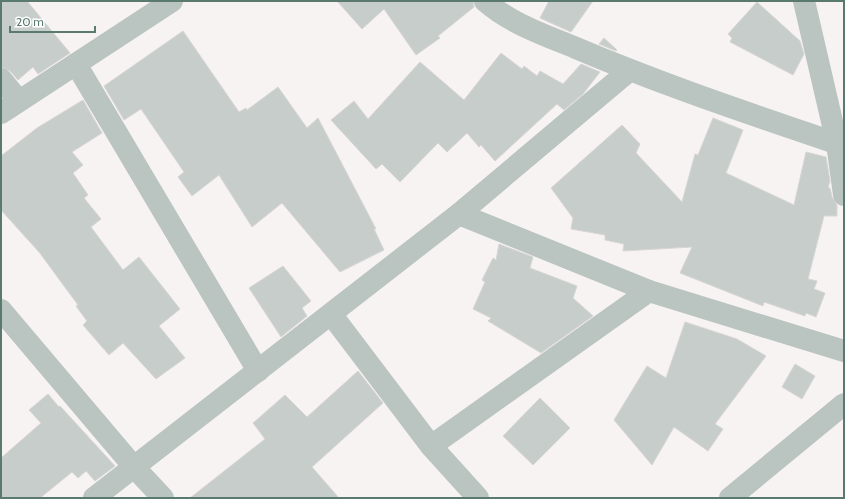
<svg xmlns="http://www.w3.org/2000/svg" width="845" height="499" viewBox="0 0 845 499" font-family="Cabin,sans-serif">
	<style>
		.building { fill: #c6cdca; stroke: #d8d6d5 }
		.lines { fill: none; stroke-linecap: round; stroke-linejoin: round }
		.minor { stroke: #bac4c0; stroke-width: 22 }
	</style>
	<rect width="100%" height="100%" fill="#f7f3f3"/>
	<!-- building -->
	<g class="building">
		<polygon points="1,1 27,1 70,53 38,74 33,67 18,80 10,71 1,67"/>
		<polygon points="337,1 473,1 474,7 438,36 440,38 416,55 384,9 362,29"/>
		<polygon points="549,1 593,1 571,32 540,18"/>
		<polygon points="757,2 800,41 804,54 793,75 730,42 732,38 728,34"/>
		<polygon points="183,31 239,112 246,108 247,110 278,87 307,128 318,118 376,229 374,229 384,250 340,272 282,203 252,227 219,175 192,196 178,177 184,172 141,109 124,120 104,86"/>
		<polygon points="604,38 617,50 616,51 599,44"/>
		<polygon points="501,53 522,69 524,66 537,76 540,71 563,84 581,64 600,72 583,94 564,110 557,104 495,161 481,145 479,147 467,133 447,152 438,143 400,182 382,164 376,169 331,120 354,101 368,119 420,62 464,100"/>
		<polygon points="83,100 102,133 72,152 83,165 73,173 88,195 84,198 101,219 91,227 123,270 139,257 180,309 159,326 185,358 156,379 123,343 109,355 83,325 87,321 76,306 78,305 39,252 1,210 1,156 37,128"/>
		<polygon points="713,118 743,130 726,173 794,205 806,152 826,157 830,181 828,188 830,188 832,197 837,205 837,216 824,216 808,279 817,281 814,289 825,293 816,317 806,313 805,316 764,302 763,306 680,273 692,247 623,251 624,244 605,240 605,235 571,229 573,218 551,188 622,125 640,144 636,153 682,202 695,154 698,155"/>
		<polygon points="499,244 533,257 530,268 577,286 573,298 593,316 541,353 488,321 491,318 473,309 485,282 482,280 493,258 496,260"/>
		<polygon points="283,266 311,301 302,308 307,316 281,337 249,288"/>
		<polygon points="685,322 737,339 766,356 715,424 723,429 708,451 674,427 652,465 614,420 647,366 666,378"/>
		<polygon points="795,364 815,376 802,399 782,387"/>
		<polygon points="358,371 383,403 312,467 339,498 190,498 265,439 253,423 285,395 307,417"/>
		<polygon points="48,394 59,407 60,406 115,466 95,481 86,471 78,478 72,472 40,498 1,498 1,458 41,423 29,410"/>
		<polygon points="540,398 570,428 533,465 503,436"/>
	</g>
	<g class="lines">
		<!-- minor -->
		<g class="minor">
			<path d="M 485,1 C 511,24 545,35 576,48 C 663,85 754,115 844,146"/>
			<polyline points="804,1 837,143 844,195"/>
			<polyline points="76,64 258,371"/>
			<polyline points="1,79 19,101"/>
			<polyline points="1,113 172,1"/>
			<polyline points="459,214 649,291 844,351"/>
			<polyline points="1,310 134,467 163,498"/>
			<polyline points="331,314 431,446 478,498"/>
			<polyline points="431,446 649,291"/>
			<polyline points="94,498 459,214 630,70"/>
			<polyline points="730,498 844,404"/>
		</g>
	</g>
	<!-- border -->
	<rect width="845" height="499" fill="none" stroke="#5b7a6f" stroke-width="4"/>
	<!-- scale -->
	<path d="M10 26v6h85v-6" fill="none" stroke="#5b7a6f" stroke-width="2"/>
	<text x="16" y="26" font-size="12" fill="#5b7a6f" stroke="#ffffff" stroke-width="3" paint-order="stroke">20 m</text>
</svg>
